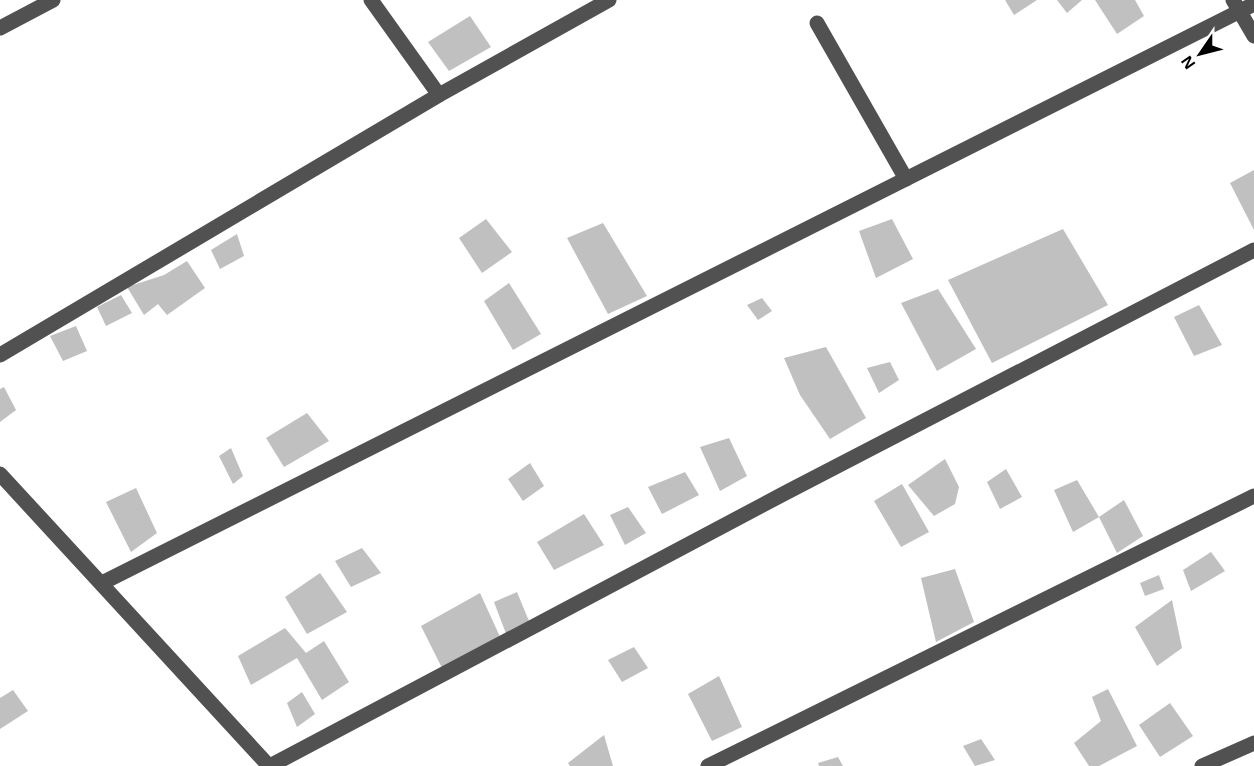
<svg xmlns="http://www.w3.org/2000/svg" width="1254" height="766" viewBox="0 0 1254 766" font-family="Arial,sans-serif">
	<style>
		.building { fill: #c0c0c0 }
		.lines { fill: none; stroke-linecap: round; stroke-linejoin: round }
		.minor { stroke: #515151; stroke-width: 15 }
	</style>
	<rect width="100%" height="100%" fill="#fff"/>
	<!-- building -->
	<g class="building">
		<polygon points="1005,0 1037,0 1014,15"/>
		<polygon points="1057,0 1082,0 1067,13"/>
		<polygon points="1095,0 1135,0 1144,16 1117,34"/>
		<polygon points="470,16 491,47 449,71 428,42"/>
		<polygon points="1254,170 1254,230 1230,183"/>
		<polygon points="486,219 512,252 482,273 459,238"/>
		<polygon points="892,219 913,259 876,278 859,231"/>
		<polygon points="603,223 647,296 608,314 567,238"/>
		<polygon points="1063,229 1108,305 992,363 948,280"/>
		<polygon points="237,234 244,256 220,269 211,250"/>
		<polygon points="187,261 205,288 167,315 158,304 144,315 127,287 164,275"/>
		<polygon points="509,283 541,334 513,350 484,301"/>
		<polygon points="938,289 976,349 937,371 901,303"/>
		<polygon points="121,295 132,313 106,326 97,307"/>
		<polygon points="762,298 772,311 758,320 747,305"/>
		<polygon points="1199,305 1222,345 1194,356 1174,317"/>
		<polygon points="76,326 87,351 63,361 50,336"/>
		<polygon points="826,347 866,418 830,439 800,395 784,358"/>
		<polygon points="890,362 899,380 879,393 867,368"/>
		<polygon points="4,387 16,410 0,422 0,389"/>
		<polygon points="307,413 329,441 284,467 266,438"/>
		<polygon points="729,438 747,476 720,491 700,447"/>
		<polygon points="231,448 243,476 233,484 219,456"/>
		<polygon points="945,459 959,487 955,504 934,516 908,485"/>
		<polygon points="530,463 544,486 523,501 508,479"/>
		<polygon points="1006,469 1022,497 1000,509 987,482"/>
		<polygon points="685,472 699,495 662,514 648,487"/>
		<polygon points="1077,480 1099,517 1073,532 1054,490"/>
		<polygon points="902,484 929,532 901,547 874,501"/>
		<polygon points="136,488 157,533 131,552 106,502"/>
		<polygon points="1124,500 1143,536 1117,553 1099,517"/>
		<polygon points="628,507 646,533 625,545 610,515"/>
		<polygon points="584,514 604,545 554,570 537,542"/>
		<polygon points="362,548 381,573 351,587 335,561"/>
		<polygon points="1211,552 1225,571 1191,591 1183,570"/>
		<polygon points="955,569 974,622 936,642 921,578"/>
		<polygon points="320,573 347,612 307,634 285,597"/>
		<polygon points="1159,575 1164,589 1145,596 1140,583"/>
		<polygon points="517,592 531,626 508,639 494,602"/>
		<polygon points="480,593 501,639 442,668 421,626"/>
		<polygon points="1172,600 1182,648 1157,666 1135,627"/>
		<polygon points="285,628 306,653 324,641 349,682 322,700 297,658 251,685 238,656"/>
		<polygon points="634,647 648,668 622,682 608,660"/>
		<polygon points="719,676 742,727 712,741 688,694"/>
		<polygon points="1108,689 1137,746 1099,766 1089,766 1074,743 1101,721 1092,697"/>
		<polygon points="13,690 28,711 0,729 0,698"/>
		<polygon points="302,692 315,714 297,727 287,703"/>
		<polygon points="1170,703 1193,736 1160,757 1139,725"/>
		<polygon points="604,735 613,766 570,766 568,763"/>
		<polygon points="981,739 995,760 975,766 963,746"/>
		<polygon points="838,757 843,766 819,766 818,763"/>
	</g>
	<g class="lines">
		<!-- minor -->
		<g class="minor">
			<polyline points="371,0 439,95"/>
			<polyline points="1233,0 1254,36"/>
			<polyline points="817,23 906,179"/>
			<polyline points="0,28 53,0"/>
			<polyline points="0,355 439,95 609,0"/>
			<polyline points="0,474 269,766"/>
			<polyline points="102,583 1254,4"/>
			<polyline points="270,766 789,491 1254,250"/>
			<polyline points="708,766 1254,496"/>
			<polyline points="1202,766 1254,743"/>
		</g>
	</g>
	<!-- north arrow -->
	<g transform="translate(1200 54) rotate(235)" stroke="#ffffff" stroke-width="4.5" paint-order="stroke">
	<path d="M0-4.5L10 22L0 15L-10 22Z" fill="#000000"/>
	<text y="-9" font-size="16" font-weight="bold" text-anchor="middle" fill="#000000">N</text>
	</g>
</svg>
